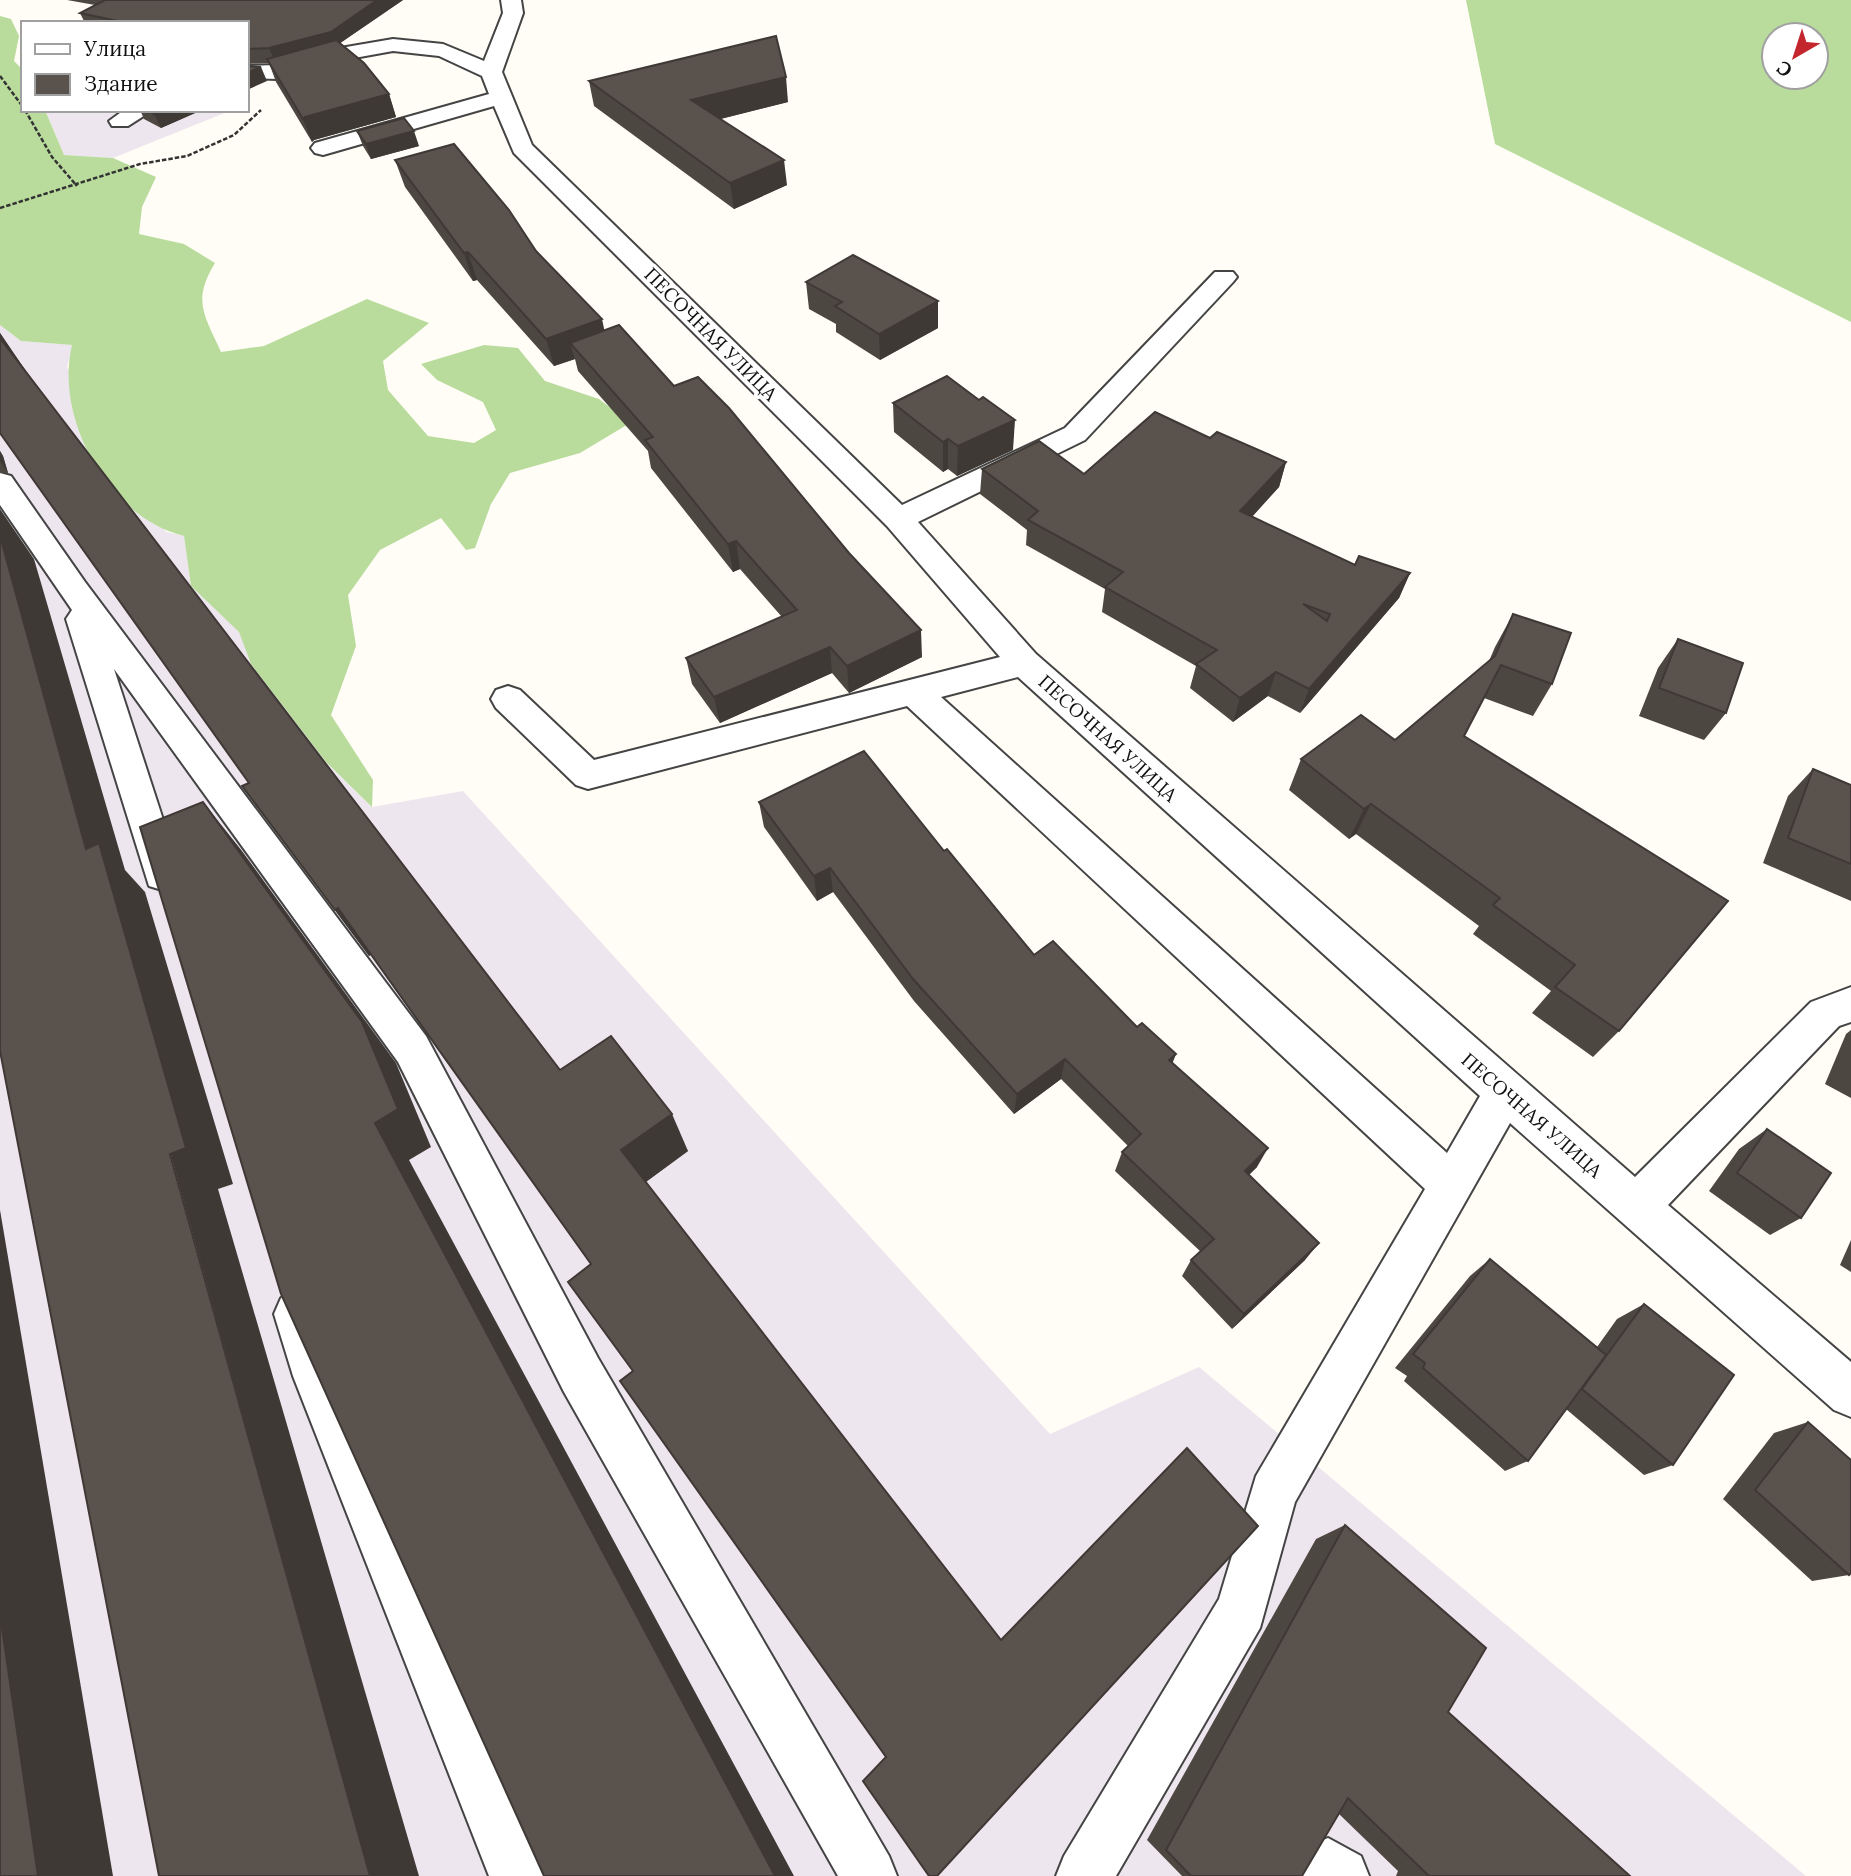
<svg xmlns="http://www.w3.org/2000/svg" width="1851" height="1876" viewBox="0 0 1851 1876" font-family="Lora,serif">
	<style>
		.industrial { fill: #eee6ef }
		.forest { fill: #b9dc9c; fill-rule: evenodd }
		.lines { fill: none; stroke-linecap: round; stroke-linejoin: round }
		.minor-casing { stroke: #444; stroke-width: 4 }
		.path { stroke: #333; stroke-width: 2.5; stroke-dasharray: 4.5 2; stroke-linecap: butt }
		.minor { fill: #fff; fill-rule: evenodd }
		.wall { fill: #4d4742 }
		.shaded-wall { fill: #3f3936 }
		.building { fill: #5a524d; stroke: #3f3936; stroke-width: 2; fill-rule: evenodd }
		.labels { text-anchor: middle; stroke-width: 7; stroke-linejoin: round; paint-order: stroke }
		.street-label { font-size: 19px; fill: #111; stroke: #fff }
	</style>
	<rect width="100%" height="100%" fill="#fffdf5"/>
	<!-- industrial -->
	<g class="industrial">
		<polygon points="45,110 232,110 113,158 64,155"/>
		<polygon points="0,325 21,341 73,345 67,367 166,532 184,536 191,586 240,632 251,664 326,762 372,807 463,791 1050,1434 1199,1367 1806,1876 0,1876"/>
	</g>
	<!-- forest -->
	<g class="forest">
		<path d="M 1466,0 L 1851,0 L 1851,322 L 1495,144 ZM 1774,35 L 1816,35 L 1816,77 L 1774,77 Z"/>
		<path d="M 0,16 L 11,19 L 19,36 L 14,61 L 23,70 L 23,110 L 45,110 L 64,155 L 113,158 L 156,177 L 142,207 L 139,234 L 184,244 L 215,263 C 192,301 204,314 221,352 L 264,346 L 367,299 L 429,323 L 383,361 L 388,390 L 428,436 L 474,443 L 496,430 L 483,402 L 437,380 L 421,364 L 484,345 L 518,348 L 545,381 L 599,399 L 630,423 L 580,453 L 510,473 L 491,504 L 475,548 L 466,550 L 441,518 L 380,550 L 348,595 L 356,646 L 331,715 L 373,780 L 372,807 L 326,762 L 251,664 L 239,632 L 191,586 L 184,536 C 109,518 54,419 72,345 L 21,341 L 0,325 Z"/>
	</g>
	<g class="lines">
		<defs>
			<g id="minor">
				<path d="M 501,0 L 521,0 L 523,13 L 502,72 L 532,145 L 902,505 L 1065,428 L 1215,272 L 1233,272 L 1237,277 L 1233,282 L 1085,440 L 918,522 L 1036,654 L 1635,1177 L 1811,1002 L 1851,987 L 1851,1022 L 1839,1026 L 1668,1205 L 1851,1362 L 1851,1417 L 1834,1410 L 1510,1123 L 1295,1502 L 1260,1628 L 1116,1876 L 1056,1876 L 1064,1856 L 1219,1599 L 1256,1476 L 1425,1189 L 907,706 L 588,789 L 576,785 L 496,708 L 491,699 L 496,690 L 508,686 L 520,690 L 594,760 L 1000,657 L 887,526 L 514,153 L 494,106 L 323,155 L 315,153 L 311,148 L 315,143 L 489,94 L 482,76 L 439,56 L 393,51 L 321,64 L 277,79 L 247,78 L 247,66 L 275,65 L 317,52 L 393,39 L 443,44 L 484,61 L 503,13 ZM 1018,677 L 1480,1096 L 1447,1153 L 941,697 Z"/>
				<polygon points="124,110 153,110 128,126 112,126 109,121"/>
				<polygon points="0,473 11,476 85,582 426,1036 598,1358 889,1856 897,1876 838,1876 564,1392 398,1062 114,669 181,875 175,886 162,890 149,886 66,619 72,610 0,505"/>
				<polygon points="297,1291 313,1298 339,1376 545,1876 489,1876 293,1376 274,1314 281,1298"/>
				<polygon points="1328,1838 1361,1856 1369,1876 1294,1876 1308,1846"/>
			</g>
		</defs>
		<!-- minor casing -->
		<use href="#minor" class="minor-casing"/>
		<!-- path -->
		<g class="path">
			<polyline points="0,76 23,107"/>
			<polyline points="25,110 52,157 77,186"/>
			<polyline points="0,208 140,164 187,156 234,135 261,110"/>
		</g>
		<!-- minor -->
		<use href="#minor" class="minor"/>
	</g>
	<!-- wall -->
	<g class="wall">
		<polygon points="67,0 403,0 340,43 389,94 396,117 314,140 312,142 276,82 269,63 247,64 247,23 85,23 80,13 95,5"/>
		<polygon points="589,81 788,102 721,119 787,185 734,209 594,106"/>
		<polygon points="140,110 202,110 161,128 144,119"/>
		<polygon points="357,131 419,146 371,159 363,146"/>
		<polygon points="395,160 536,251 604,330 922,657 849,693 832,673 720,723 692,684 686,658 782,617 740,569 733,572 651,468 648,451 578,371 575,359 554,366 477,280 473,281 405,187"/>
		<polygon points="806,282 938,328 880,360 836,332 836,324 809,309"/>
		<polygon points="0,333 29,376 560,1070 688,1151 646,1182 1001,1640 1258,1526 886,1757 633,1371 591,1264 371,955 369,956 242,786 249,783 0,433"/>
		<polygon points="893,403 1013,450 957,476 948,469 943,472 894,432"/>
		<polygon points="1210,438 1286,462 1279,487 1252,517 1355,565 1410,573 1399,598 1300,713 1268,696 1233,722 1190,688 1196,666 1102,612 1105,589 1026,545 1027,530 980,494 982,469 1084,474"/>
		<polygon points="0,451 3,456 8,473 0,473"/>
		<polygon points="1513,614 1552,684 1533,716 1484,698 1464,736 1619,1031 1593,1057 1532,1013 1551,991 1473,934 1479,926 1356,834 1349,839 1289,790 1301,759 1395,740 1489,661 1495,647"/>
		<polygon points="1678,639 1726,713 1704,740 1639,716 1658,668"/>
		<polygon points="1813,769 1851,785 1851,901 1763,863 1788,796"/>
		<polygon points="759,802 944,851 1034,955 1172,1063 1257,1167 1249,1175 1305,1260 1232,1329 1182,1276 1191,1260 1201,1252 1115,1171 1122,1152 1128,1146 1061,1079 1014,1114 914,1001 833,892 817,901 764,827"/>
		<polygon points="1851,1030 1851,1098 1825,1084 1846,1034"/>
		<polygon points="1767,1129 1801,1218 1770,1235 1709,1191 1739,1149"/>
		<polygon points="1851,1240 1851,1272 1840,1265"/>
		<polygon points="1490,1259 1597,1347 1617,1319 1644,1304 1673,1465 1644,1475 1566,1409 1528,1461 1505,1471 1404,1381 1407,1376 1395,1368 1470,1276"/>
		<polygon points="1808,1422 1849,1575 1812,1581 1723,1499 1774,1433"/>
		<polygon points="1345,1525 1448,1712 1630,1876 1396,1876 1398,1871 1339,1814 1302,1876 1182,1876 1147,1840 1316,1539"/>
	</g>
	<!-- shaded-wall -->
	<g class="shaded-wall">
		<polygon points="377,0 403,0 336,46 275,62 269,48"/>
		<polygon points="261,67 267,81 247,90 247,73"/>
		<polygon points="786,77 788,102 695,125 691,100"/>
		<polygon points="389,94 396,117 314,140 312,142 303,119 305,117"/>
		<polygon points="162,110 202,110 161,128 154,114"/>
		<polygon points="414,131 419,146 371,159 366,144"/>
		<polygon points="784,160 787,185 734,209 730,183"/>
		<polygon points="468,252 477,280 473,281 464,253"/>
		<polygon points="938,301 938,328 880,360 879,334"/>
		<polygon points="602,319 608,347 570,343 575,359 554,366 546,339"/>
		<polygon points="0,333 30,377 0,340"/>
		<polygon points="1015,420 1013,450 957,476 958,446"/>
		<polygon points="948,439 948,469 943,472 943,442"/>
		<polygon points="0,451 3,456 8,473 0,461"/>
		<polygon points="1286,462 1279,487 1233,537 1240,511"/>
		<polygon points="0,509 34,559 125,870 145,892 233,1184 218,1189 419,1876 370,1876 0,536"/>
		<polygon points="736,541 740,569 733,572 728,544"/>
		<polygon points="1410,573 1399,598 1300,713 1309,689"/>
		<polygon points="921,630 922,657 849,693 847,666"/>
		<polygon points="830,647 832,673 720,723 714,697"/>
		<polygon points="1276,672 1268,696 1233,722 1240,698"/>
		<polygon points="203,802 242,851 396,1063 431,1147 409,1160 794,1876 775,1876"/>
		<polygon points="1371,804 1356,834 1349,839 1364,809"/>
		<polygon points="830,868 833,892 817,901 814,876"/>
		<polygon points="338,908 371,954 369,956 335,910"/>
		<polygon points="1176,1054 1168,1075 1169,1060"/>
		<polygon points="1065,1059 1061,1079 1014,1114 1017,1094"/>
		<polygon points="672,1114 688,1151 640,1186 621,1150"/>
		<polygon points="1268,1148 1257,1167 1234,1189 1245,1171"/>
		<polygon points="0,1210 113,1876 38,1876 0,1614"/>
		<polygon points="1319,1243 1305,1260 1232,1329 1244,1314"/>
	</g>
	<!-- building -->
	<g class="building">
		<polygon points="105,0 377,0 331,32 269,48 247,49 247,23 127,23 80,13"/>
		<polygon points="776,36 786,77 691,100 784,160 730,183 589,81"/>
		<polygon points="336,40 364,63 389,94 305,117 303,119 267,59"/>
		<polygon points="247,66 261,67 247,73"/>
		<polygon points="148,110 162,110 154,114"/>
		<polygon points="404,118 414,131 366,144 357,131"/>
		<polygon points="454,144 509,210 536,251 602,319 546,339 468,252 464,253 395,160"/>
		<polygon points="853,255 938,301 879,334 835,306 842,302 806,282"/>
		<polygon points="619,325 674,386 698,377 729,408 849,553 921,630 847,666 830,647 714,697 686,658 797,610 736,541 728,544 645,440 653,437 570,343"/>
		<polygon points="0,338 560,1070 611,1036 672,1114 621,1150 1001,1640 1187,1448 1258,1526 937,1876 929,1876 863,1781 886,1757 620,1381 633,1371 568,1282 591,1264 338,908 335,910 242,786 249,783 0,433"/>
		<polygon points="947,376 979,400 983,397 1015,420 958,446 948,439 943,442 893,403"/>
		<path d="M 1155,412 L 1210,438 L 1217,432 L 1286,462 L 1240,511 L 1355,565 L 1359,556 L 1410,573 L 1309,689 L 1276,672 L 1240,698 L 1196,664 L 1217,650 L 1105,587 L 1123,572 L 1028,520 L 1038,511 L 982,469 L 1039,441 L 1084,474 ZM 1303,604 L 1330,614 L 1327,621 Z"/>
		<polygon points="0,536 86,849 99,843 186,1148 170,1154 370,1876 159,1876 0,1051"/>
		<polygon points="1513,614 1571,633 1552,684 1501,665 1464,736 1728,901 1619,1031 1555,987 1575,965 1493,905 1500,898 1371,804 1364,809 1301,759 1361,715 1395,740 1495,656"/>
		<polygon points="1678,639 1743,663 1726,713 1659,688"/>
		<polygon points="864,751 944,851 947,849 1034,955 1053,941 1137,1027 1142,1023 1176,1054 1169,1060 1268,1148 1245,1171 1319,1243 1244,1314 1191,1260 1214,1239 1122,1152 1141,1134 1065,1059 1017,1094 913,979 830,868 814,876 759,802"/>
		<polygon points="1813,769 1851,785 1851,864 1788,838"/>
		<polygon points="203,802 362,1022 398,1109 375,1123 775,1876 544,1876 281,1294 140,827"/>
		<polygon points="1767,1129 1831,1173 1801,1218 1737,1173"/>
		<polygon points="1490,1259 1606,1355 1528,1461 1423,1368 1425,1363 1413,1354"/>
		<polygon points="1644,1304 1734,1375 1673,1465 1582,1389"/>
		<polygon points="1808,1422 1851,1460 1851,1573 1849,1575 1755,1490"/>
		<polygon points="1345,1525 1486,1648 1448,1712 1630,1876 1429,1876 1348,1798 1302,1876 1191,1876 1166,1850"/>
		<polygon points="0,1614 38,1876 0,1876"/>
	</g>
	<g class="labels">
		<!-- street labels -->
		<g class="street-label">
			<text transform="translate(711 334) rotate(45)" y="7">ПЕСОЧНАЯ УЛИЦА</text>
			<text transform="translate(1108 738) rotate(42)" y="7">ПЕСОЧНАЯ УЛИЦА</text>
			<text transform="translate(1532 1115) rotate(41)" y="7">ПЕСОЧНАЯ УЛИЦА</text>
		</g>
	</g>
	<!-- legend -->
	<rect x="21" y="21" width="228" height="91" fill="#ffffff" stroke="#a0a0a0" stroke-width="2"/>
	<rect x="35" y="44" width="35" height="10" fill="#ffffff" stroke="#a0a0a0" stroke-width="2"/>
	<text x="84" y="56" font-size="21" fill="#111111">Улица</text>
	<rect x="35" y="74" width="35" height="21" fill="#5a524d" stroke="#a0a0a0" stroke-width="2"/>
	<text x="84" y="91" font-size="21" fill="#111111">Здание</text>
	<!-- north arrow -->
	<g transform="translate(1795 56) rotate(219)"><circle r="33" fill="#ffffff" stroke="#a0a0a0" stroke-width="2"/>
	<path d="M0-5L12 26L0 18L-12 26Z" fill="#c4262e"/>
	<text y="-10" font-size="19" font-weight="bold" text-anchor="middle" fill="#111111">С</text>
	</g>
</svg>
